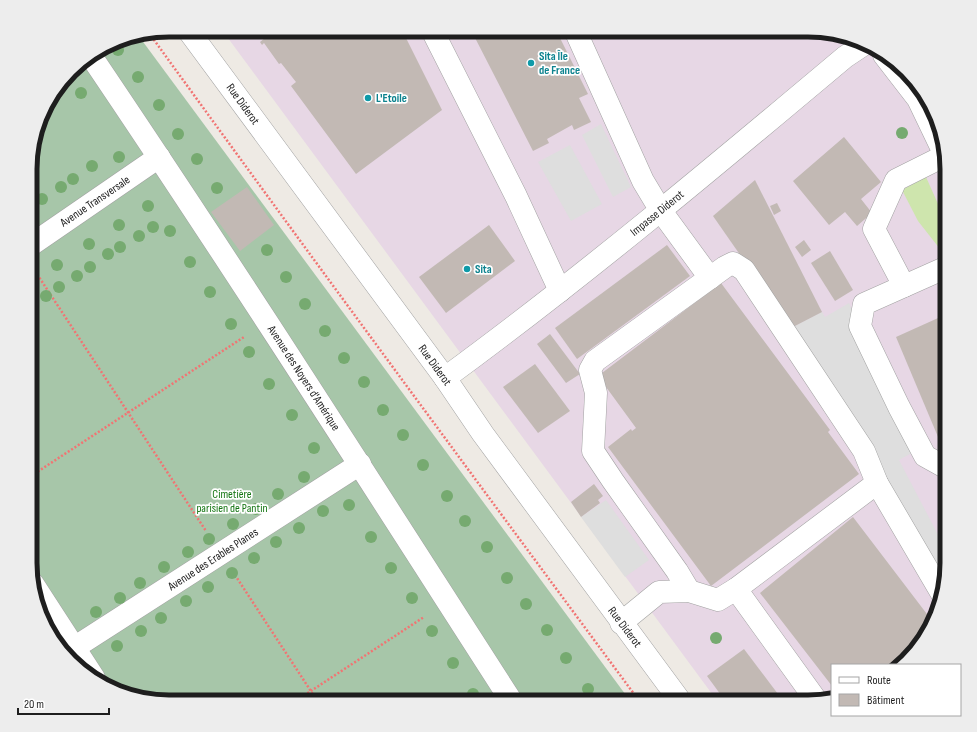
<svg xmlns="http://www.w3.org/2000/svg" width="977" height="732" viewBox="0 0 977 732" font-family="'Sofia Sans Condensed',sans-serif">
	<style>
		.industrial { fill: #e7d7e5 }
		.grass { fill: #cee5ad }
		.cemetery { fill: #a7c6a9 }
		.parking { fill: #dedede }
		.building { fill: #c2b9b4 }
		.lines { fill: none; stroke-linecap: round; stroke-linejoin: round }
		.minor-casing { stroke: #a2a2a2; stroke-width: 23 }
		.path { stroke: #f17473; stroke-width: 2.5; stroke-dasharray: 2 2; stroke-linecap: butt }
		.minor { stroke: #fff; stroke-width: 22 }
		.tree { fill: #76aa70 }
		.culture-dot { fill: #0f9aa8; stroke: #fff; stroke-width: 1.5 }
		.labels { text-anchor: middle; stroke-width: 3.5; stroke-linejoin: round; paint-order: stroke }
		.culture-label { font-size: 12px; font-weight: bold; fill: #0d838f; stroke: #fff; text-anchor: start }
		.street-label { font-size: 12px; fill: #1e1e1e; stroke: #fff }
		.park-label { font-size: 12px; fill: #137512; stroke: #fff }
		.rim { fill: none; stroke: #1e1e1e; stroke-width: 5 }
	</style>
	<rect width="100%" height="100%" fill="#eeeae4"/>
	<!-- industrial -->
	<polygon class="industrial" points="222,30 817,30 861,40 900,64 933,108 947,168 947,573 937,616 913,655 899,665 832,665 832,697 808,702 718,702"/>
	<!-- grass -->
	<polygon class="grass" points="926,177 947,224 947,246 940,249 918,221 902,190"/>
	<!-- cemetery -->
	<polygon class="cemetery" points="138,35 631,702 160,702 116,692 77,668 44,625 30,573 31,150 48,100 77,64 124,37"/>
	<!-- parking -->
	<g class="parking">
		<polygon points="601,124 631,187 613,197 582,135"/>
		<polygon points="570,145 602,204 571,221 538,162"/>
		<polygon points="849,303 919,449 899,460 947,552 947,573 943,587 791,328 822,312 825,317"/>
		<polygon points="606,500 649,560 625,577 581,517"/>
	</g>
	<!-- building -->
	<g class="building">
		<polygon points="275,30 402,30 442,110 356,174 291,86 296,82 281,63 279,64 264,43 262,45 260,42"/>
		<polygon points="471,30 556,30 588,94 579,98 591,122 574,130 572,125 547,139 549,143 533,151"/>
		<polygon points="844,137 881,182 861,199 872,213 857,226 845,212 829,225 793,181"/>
		<polygon points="755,180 822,312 791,328 713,216"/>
		<polygon points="247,187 274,225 240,251 211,212"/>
		<polygon points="777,203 781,211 774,215 770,206"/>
		<polygon points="489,225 515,261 446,313 419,277"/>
		<polygon points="804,240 811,250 802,257 795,247"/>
		<polygon points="667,245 690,276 577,359 555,328"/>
		<polygon points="830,251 853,290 835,301 811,263"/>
		<polygon points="721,283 830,430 828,432 859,474 711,586 608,447 631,429 632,431 636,428 598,376"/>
		<polygon points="947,314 947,441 941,444 896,337"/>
		<polygon points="550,334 580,374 566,383 537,344"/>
		<polygon points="535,364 570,411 538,433 503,387"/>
		<polygon points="594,484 603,496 598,500 600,503 581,517 571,502"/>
		<polygon points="853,517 933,622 913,655 899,665 832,665 832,686 760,593"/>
		<polygon points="744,649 784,702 726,702 707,676"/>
	</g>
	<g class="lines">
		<defs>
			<g id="minor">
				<polyline points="188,30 445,378 483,434 678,698 679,702"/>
				<polyline points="432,30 516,196 560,291"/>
				<polyline points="575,30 643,181 661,211 710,278"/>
				<polyline points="884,55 918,99 942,149"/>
				<path d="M 91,56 C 235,269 373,486 512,702"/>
				<polyline points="31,245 159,157"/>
				<polyline points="904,286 874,229 896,180 944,156"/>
				<path d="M 445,378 C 583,277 714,167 845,57 L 866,43"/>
				<polyline points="947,465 943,466 925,456 899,407 860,326 864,304 947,267"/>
				<polyline points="33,584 94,678"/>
				<polyline points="736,589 816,700"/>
				<polyline points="689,591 677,571 613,481 593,451 596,393 590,370 595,361 725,267 733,263 744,270 864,451 877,483 942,594"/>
				<polyline points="621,623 659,592 689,591 718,600 736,589 877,483"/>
				<polyline points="66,653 360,464"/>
			</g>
		</defs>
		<!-- minor casing -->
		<use href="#minor" class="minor-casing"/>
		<!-- path -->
		<g class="path">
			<path d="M 149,33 C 311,257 475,479 640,702"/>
			<polyline points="35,271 206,531"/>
			<polyline points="31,476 244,337"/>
			<polyline points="235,575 318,702"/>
			<polyline points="294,702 424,617"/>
		</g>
		<!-- minor -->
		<use href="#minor" class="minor"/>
	</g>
	<!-- trees -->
	<g class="tree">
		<circle cx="118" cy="50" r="6"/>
		<circle cx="138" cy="77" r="6"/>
		<circle cx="81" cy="93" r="6"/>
		<circle cx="159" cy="105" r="6"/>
		<circle cx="902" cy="133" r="6"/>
		<circle cx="178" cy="134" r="6"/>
		<circle cx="119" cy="157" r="6"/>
		<circle cx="197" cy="159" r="6"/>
		<circle cx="92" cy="166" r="6"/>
		<circle cx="73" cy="179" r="6"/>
		<circle cx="61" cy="187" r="6"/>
		<circle cx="217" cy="188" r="6"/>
		<circle cx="42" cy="199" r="6"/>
		<circle cx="148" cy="206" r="6"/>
		<circle cx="119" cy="225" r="6"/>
		<circle cx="153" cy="227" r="6"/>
		<circle cx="170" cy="231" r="6"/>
		<circle cx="139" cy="236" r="6"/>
		<circle cx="89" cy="244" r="6"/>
		<circle cx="120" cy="247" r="6"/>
		<circle cx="267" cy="250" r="6"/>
		<circle cx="108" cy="254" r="6"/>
		<circle cx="190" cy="262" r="6"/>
		<circle cx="57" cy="265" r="6"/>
		<circle cx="90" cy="267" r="6"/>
		<circle cx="77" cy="276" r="6"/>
		<circle cx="286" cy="277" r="6"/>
		<circle cx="59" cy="287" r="6"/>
		<circle cx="210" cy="292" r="6"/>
		<circle cx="46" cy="296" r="6"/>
		<circle cx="305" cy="304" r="6"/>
		<circle cx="231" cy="324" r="6"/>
		<circle cx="325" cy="331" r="6"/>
		<circle cx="249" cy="352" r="6"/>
		<circle cx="344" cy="358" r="6"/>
		<circle cx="364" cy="382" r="6"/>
		<circle cx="269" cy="384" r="6"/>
		<circle cx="383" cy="410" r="6"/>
		<circle cx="292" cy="415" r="6"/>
		<circle cx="403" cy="435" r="6"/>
		<circle cx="314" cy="448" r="6"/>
		<circle cx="423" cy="465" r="6"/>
		<circle cx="304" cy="477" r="6"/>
		<circle cx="278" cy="494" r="6"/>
		<circle cx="447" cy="496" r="6"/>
		<circle cx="349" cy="505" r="6"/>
		<circle cx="256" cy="509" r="6"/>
		<circle cx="323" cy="511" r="6"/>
		<circle cx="465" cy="521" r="6"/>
		<circle cx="233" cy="524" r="6"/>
		<circle cx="299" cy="528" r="6"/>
		<circle cx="371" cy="537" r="6"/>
		<circle cx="209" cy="539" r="6"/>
		<circle cx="276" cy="542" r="6"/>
		<circle cx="487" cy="547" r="6"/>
		<circle cx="188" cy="552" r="6"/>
		<circle cx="254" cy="558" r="6"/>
		<circle cx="164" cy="567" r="6"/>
		<circle cx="391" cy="568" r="6"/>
		<circle cx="232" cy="573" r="6"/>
		<circle cx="507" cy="578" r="6"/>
		<circle cx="140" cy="583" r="6"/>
		<circle cx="208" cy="587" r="6"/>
		<circle cx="120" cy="598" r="6"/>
		<circle cx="412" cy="598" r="6"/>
		<circle cx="186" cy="601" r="6"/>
		<circle cx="526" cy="604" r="6"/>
		<circle cx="96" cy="612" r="6"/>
		<circle cx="161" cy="618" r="6"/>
		<circle cx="547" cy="630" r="6"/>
		<circle cx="141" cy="631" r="6"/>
		<circle cx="432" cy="631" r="6"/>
		<circle cx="716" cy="638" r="6"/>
		<circle cx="117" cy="646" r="6"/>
		<circle cx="566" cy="658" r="6"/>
		<circle cx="453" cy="663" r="6"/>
		<circle cx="588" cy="689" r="6"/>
		<circle cx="473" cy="694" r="6"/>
	</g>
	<!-- markers -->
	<g class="culture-dot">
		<circle cx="531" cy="63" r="4"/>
		<circle cx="368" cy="98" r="4"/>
		<circle cx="467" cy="269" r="4"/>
	</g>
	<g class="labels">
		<!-- culture labels -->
		<g class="culture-label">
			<text x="539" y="60">Sita Île<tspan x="539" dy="14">de France</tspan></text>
			<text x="376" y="102">L'Etoile</text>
			<text x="475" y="273">Sita</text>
		</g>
		<!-- street labels -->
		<g class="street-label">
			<text transform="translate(243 104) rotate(54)" y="4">Rue Diderot</text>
			<text transform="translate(95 201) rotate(-34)" y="4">Avenue Transversale</text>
			<text transform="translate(657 213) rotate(-39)" y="4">Impasse Diderot</text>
			<text transform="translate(435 365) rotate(54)" y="4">Rue Diderot</text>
			<text transform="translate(304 378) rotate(57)" y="4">Avenue des Noyers d'Amérique</text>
			<text transform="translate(213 559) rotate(-33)" y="4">Avenue des Erables Planes</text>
			<text transform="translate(625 627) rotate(53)" y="4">Rue Diderot</text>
		</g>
		<!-- park labels -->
		<g class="park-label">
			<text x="232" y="498">Cimetière<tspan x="232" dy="14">parisien de Pantin</tspan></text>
		</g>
	</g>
	<!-- crop -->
	<path d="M0 0H977V732H0ZM169 37H808A132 132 0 0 1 940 169V563A132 132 0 0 1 808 695H169A132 132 0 0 1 37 563V169A132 132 0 0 1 169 37Z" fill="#ededed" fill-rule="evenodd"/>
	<path class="rim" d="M169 37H808A132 132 0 0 1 940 169V563A132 132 0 0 1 808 695H169A132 132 0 0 1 37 563V169A132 132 0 0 1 169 37Z"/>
	<!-- legend -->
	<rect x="831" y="664" width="130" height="52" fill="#ffffff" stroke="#a5a5a5"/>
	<rect x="839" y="677" width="20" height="6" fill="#ffffff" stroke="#a5a5a5"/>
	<text x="867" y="684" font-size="12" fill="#1e1e1e">Route</text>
	<rect x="839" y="694" width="20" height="12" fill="#c2b9b4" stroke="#a5a5a5"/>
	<text x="867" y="704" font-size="12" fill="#1e1e1e">Bâtiment</text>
	<!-- scale -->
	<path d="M18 708v6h91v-6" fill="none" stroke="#1e1e1e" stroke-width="2"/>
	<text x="24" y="708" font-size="12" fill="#1e1e1e" stroke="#ffffff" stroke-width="3" paint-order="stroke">20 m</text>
</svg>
